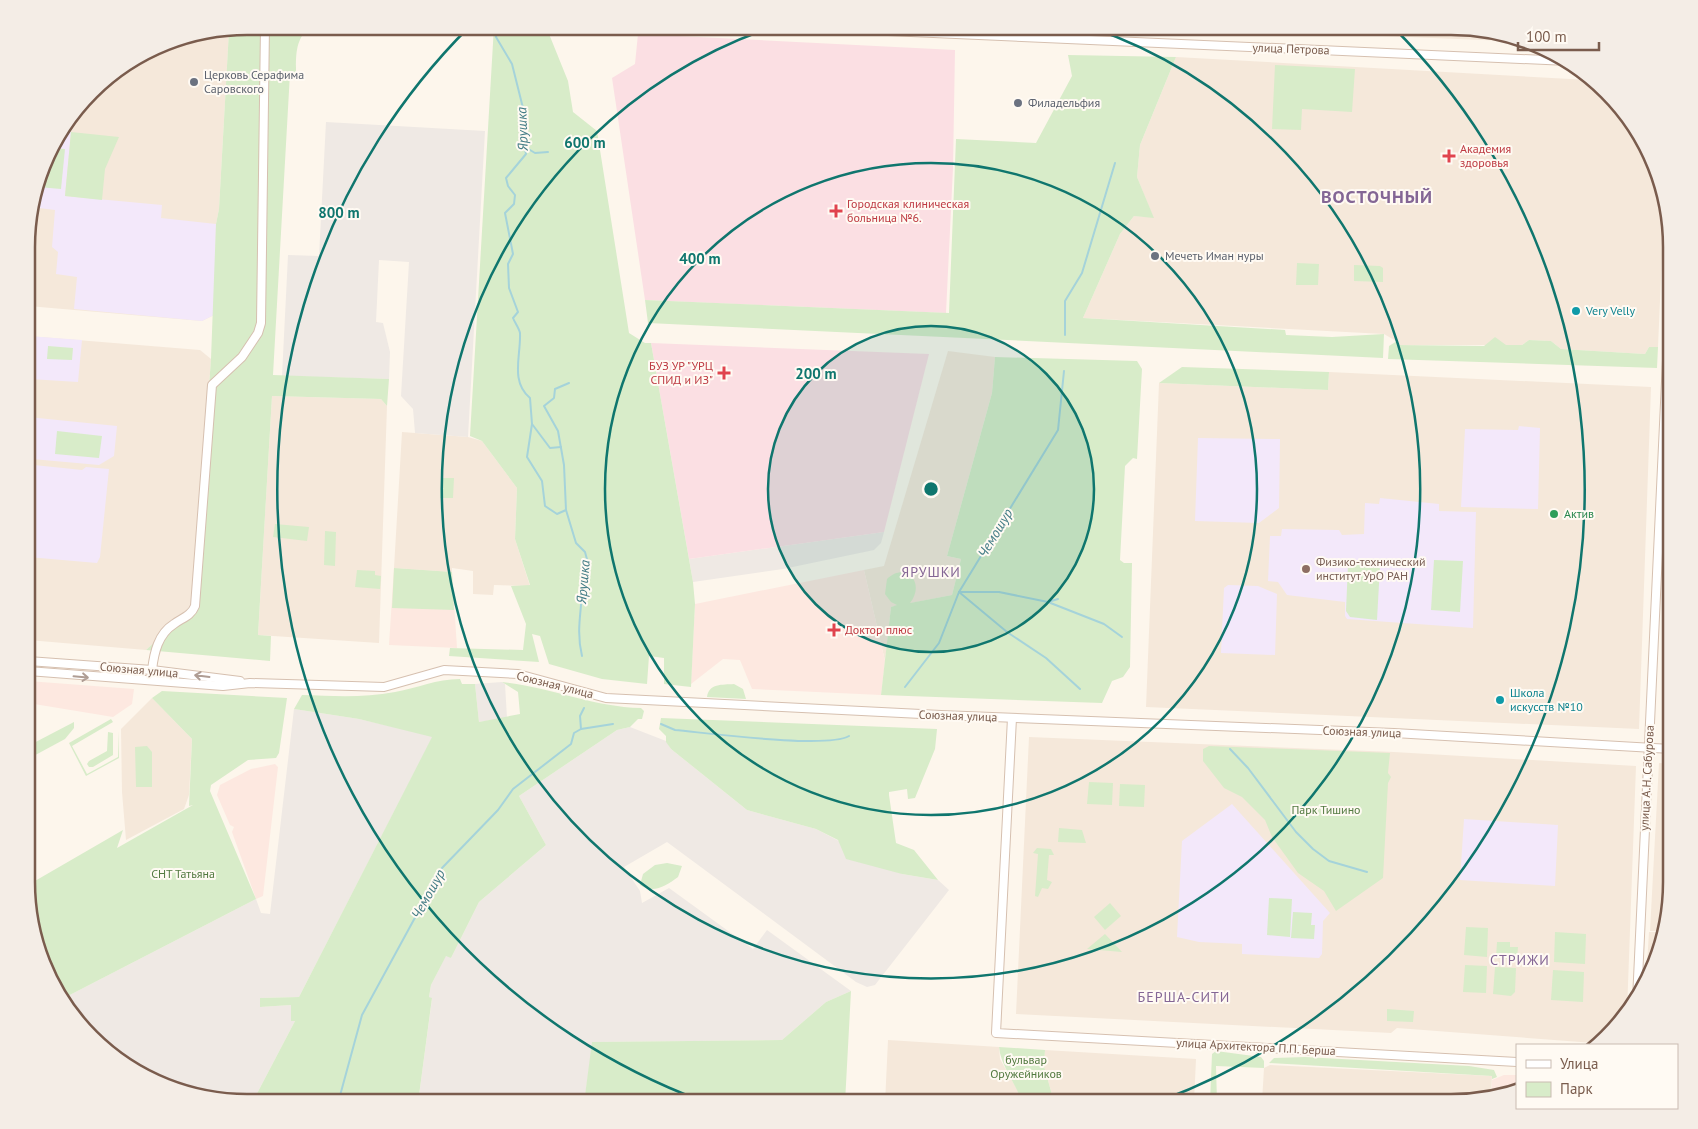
<svg xmlns="http://www.w3.org/2000/svg" width="1698" height="1129" viewBox="0 0 1698 1129" font-family="'PT Sans',sans-serif">
	<style>
		.residential { fill: #f5e8da }
		.commercial { fill: #fde8e0 }
		.industrial { fill: #efe9e4 }
		.education { fill: #f3e8fa }
		.medical { fill: #fbdfe3 }
		.green { fill: #d8ecc9 }
		.lines { fill: none; stroke-linecap: round; stroke-linejoin: round }
		.stream { stroke: #a5d3da; stroke-width: 2 }
		.secondary-casing { stroke: #d6c0b0; stroke-width: 10 }
		.secondary { stroke: #fff; stroke-width: 8 }
		.oneway { stroke: #af9d94 }
		.ring { fill: none; stroke: #0f766e; stroke-width: 2.5 }
		.worship-dot { fill: #6b7280; stroke: #fffaf3; stroke-width: 2 }
		.health-dot { fill: #e0444e; stroke: #fffaf3; stroke-width: 2 }
		.culture-dot { fill: #0f9aa8; stroke: #fffaf3; stroke-width: 2 }
		.leisure-dot { fill: #2e9e5b; stroke: #fffaf3; stroke-width: 2 }
		.education-dot { fill: #8d6e63; stroke: #fffaf3; stroke-width: 2 }
		.labels { text-anchor: middle; stroke-width: 4; stroke-linejoin: round; paint-order: stroke }
		.street-label { font-size: 12px; fill: #7a5c4d; stroke: #fffaf3 }
		.worship-label { font-size: 12px; fill: #5b616d; stroke: #fffaf3; text-anchor: start }
		.health-label { font-size: 12px; fill: #be3a42; stroke: #fffaf3; text-anchor: start }
		.culture-label { font-size: 12px; fill: #0d838f; stroke: #fffaf3; text-anchor: start }
		.leisure-label { font-size: 12px; fill: #27864d; stroke: #fffaf3; text-anchor: start }
		.education-label { font-size: 12px; fill: #785e54; stroke: #fffaf3; text-anchor: start }
		.park-label { font-size: 12px; fill: #537a41; stroke: #fffaf3 }
		.water-label { font-size: 14px; font-style: italic; fill: #437c86; stroke: #fffaf3 }
		.neighbourhood-label { font-size: 14px; letter-spacing: 1px; fill: #846695; stroke: #fffaf3 }
		.district-label { font-size: 18px; font-weight: bold; letter-spacing: 1px; fill: #846695; stroke: #fffaf3 }
		.rim { fill: none; stroke: #7a5c4d; stroke-width: 2.5 }
		.centre { fill: #0f766e; stroke: #fffaf3; stroke-width: 2.5 }
		.ring-label { font-size: 15px; text-anchor: middle; font-weight: bold; fill: #0f766e; stroke: #fffaf3; stroke-width: 4; stroke-linejoin: round; paint-order: stroke }
	</style>
	<rect width="100%" height="100%" fill="#fdf6ec"/>
	<!-- residential -->
	<g class="residential">
		<polygon points="1334,26 1451,26 1522,38 1531,42 1333,34"/>
		<polygon points="229,30 219,209 216,224 214,315 202,321 28,306 28,218 49,149 101,81 163,43"/>
		<polygon points="1176,57 1589,80 1642,137 1664,208 1658,347 1649,347 1645,354 1561,349 1551,341 1529,340 1522,345 1397,345 1396,341 1384,334 1083,318 1120,234 1134,216 1153,217 1137,177 1140,145"/>
		<polygon points="28,336 200,350 211,359 193,607 146,650 28,640"/>
		<polygon points="948,351 995,357 992,393 947,556 961,559 952,595 891,607 885,661 864,570 884,566"/>
		<polygon points="1329,372 1651,387 1639,729 1146,707 1159,383 1328,390"/>
		<polygon points="272,396 381,399 387,406 379,643 258,635"/>
		<polygon points="402,432 468,437 482,441 517,488 515,539 530,586 494,585 493,595 473,594 473,571 452,568 452,572 394,568"/>
		<polygon points="1671,558 1671,730 1663,730"/>
		<polygon points="152,698 192,739 189,795 184,809 126,840 122,792 121,729"/>
		<polygon points="1029,737 1394,752 1636,766 1627,1012 1594,1043 1397,1028 1391,1033 1016,1014"/>
		<polygon points="1659,763 1671,764 1671,896 1664,931 1650,931"/>
		<polygon points="1649,932 1664,932 1660,953 1646,981"/>
		<polygon points="888,1040 999,1047 1000,1059 1018,1091 1022,1102 885,1103"/>
		<polygon points="1045,1050 1196,1059 1194,1102 1054,1102 1044,1066"/>
		<polygon points="1270,1065 1492,1076 1491,1094 1465,1102 1262,1102 1264,1068"/>
	</g>
	<!-- commercial -->
	<g class="commercial">
		<polygon points="394,568 452,572 457,648 389,645"/>
		<polygon points="864,570 885,661 881,695 752,689 740,660 723,659 691,684 695,604"/>
		<polygon points="28,681 134,689 132,704 113,717 28,703"/>
		<polygon points="275,764 278,767 263,896 256,899 232,832 234,827 230,825 217,795 220,785 251,769"/>
		<polygon points="1504,1075 1517,1075 1517,1087 1491,1094 1492,1080"/>
	</g>
	<!-- industrial -->
	<g class="industrial">
		<polygon points="326,122 485,131 468,437 415,433 413,409 401,396 409,262 379,260 376,322 383,323 390,352 389,379 282,376 288,255 319,256"/>
		<polygon points="884,532 881,543 874,550 783,569 693,582 689,559"/>
		<polygon points="502,682 505,684 507,718 479,722 475,684"/>
		<polygon points="294,709 359,719 433,736 299,997 260,998 260,1007 291,1005 291,1021 295,1021 252,1103 176,1091 124,1065 62,999 256,899 261,913 270,914"/>
		<polygon points="630,727 666,741 671,749 747,810 816,829 902,874 938,880 949,890 875,985 867,987 856,982 667,842 624,867 640,891 642,903 669,888 753,949 767,930 851,991 826,1002 782,1040 593,1042 584,1103 418,1103 432,999 429,997 431,985 446,955 451,958 479,902 546,845 519,796 617,730"/>
	</g>
	<!-- education -->
	<g class="education">
		<polygon points="63,131 71,132 65,196 162,205 161,218 216,224 214,315 202,321 74,309 77,277 56,274 58,252 52,247 55,210 31,207 49,149"/>
		<polygon points="28,336 82,340 78,382 30,379 28,394"/>
		<polygon points="28,417 117,426 114,456 99,465 32,459 28,461"/>
		<polygon points="1519,426 1540,428 1538,509 1461,507 1465,429 1518,430"/>
		<polygon points="1198,438 1280,439 1279,508 1259,523 1195,521"/>
		<polygon points="34,465 82,470 86,467 109,469 100,557 97,563 28,557 28,518"/>
		<polygon points="1380,498 1439,504 1439,511 1476,512 1473,628 1347,619 1345,616 1345,602 1287,595 1278,582 1268,581 1270,536 1281,536 1282,529 1339,530 1342,535 1364,534 1365,503 1379,504"/>
		<polygon points="1228,585 1258,586 1277,594 1275,655 1221,653 1224,588"/>
		<polygon points="1232,804 1330,913 1323,921 1322,954 1319,958 1242,954 1242,944 1199,942 1177,937 1182,841"/>
		<polygon points="1464,819 1558,825 1555,886 1460,880"/>
	</g>
	<!-- medical -->
	<g class="medical">
		<polygon points="638,34 955,50 953,168 946,313 645,300 612,78 635,64"/>
		<polygon points="651,343 929,354 884,532 689,559"/>
	</g>
	<!-- green -->
	<g class="green">
		<path d="M 247,26 L 292,28 L 313,26 C 295,36 296,55 296,73 L 290,73 L 273,375 L 389,379 L 387,406 L 381,399 L 272,396 L 258,635 L 271,636 L 270,661 L 146,650 L 193,607 L 211,359 L 216,224 L 219,209 L 229,30 Z"/>
		<polygon points="494,26 547,29 568,81 573,112 597,131 629,333 645,343 651,343 693,582 695,604 691,687 664,684 664,658 649,656 647,684 602,679 549,664 540,636 532,634 539,662 449,656 450,648 523,650 526,624 511,586 530,585 515,539 517,488 482,441 470,436"/>
		<polygon points="1068,55 1176,57 1140,145 1137,177 1154,218 1134,216 1120,234 1083,318 1285,330 1286,335 1332,337 1384,334 1383,358 648,323 645,300 949,313 956,139 1036,143 1072,76"/>
		<polygon points="1275,65 1355,69 1352,112 1302,109 1301,130 1272,129"/>
		<polygon points="71,132 119,137 105,169 102,200 65,196"/>
		<polygon points="50,148 65,149 61,189 38,187"/>
		<polygon points="1297,263 1319,264 1318,285 1296,285"/>
		<polygon points="1354,265 1380,266 1383,268 1383,282 1354,281"/>
		<polygon points="1495,337 1506,345 1522,345 1529,340 1551,341 1561,349 1645,354 1649,347 1658,347 1657,368 1388,359 1389,346 1397,341 1397,345 1484,346"/>
		<polygon points="48,346 73,348 72,360 47,359"/>
		<path d="M 995,357 L 1137,361 L 1142,369 L 1137,459 L 1133,458 L 1125,466 L 1120,560 L 1124,563 L 1132,563 L 1130,667 L 1123,677 L 1112,681 L 1102,703 L 881,695 L 891,607 L 897,605 L 891,602 L 885,594 L 887,579 C 906,561 926,583 910,603 L 952,595 L 961,559 L 947,556 L 992,393 Z"/>
		<polygon points="1182,367 1329,372 1328,390 1159,383"/>
		<polygon points="57,431 102,436 99,458 55,454"/>
		<polygon points="441,478 454,478 453,498 440,498"/>
		<polygon points="275,524 309,527 307,541 273,537"/>
		<polygon points="325,531 336,532 335,566 324,565"/>
		<polygon points="1434,560 1463,561 1460,612 1431,610"/>
		<polygon points="1348,564 1380,566 1377,620 1350,617 1346,611"/>
		<polygon points="394,568 452,572 454,610 392,608"/>
		<polygon points="357,570 375,571 375,575 381,576 380,589 355,587"/>
		<path d="M 460,679 L 462,684 L 475,684 L 479,722 L 520,714 L 518,692 L 502,682 C 550,687 593,707 641,708 L 644,711 L 642,719 L 638,719 L 630,727 L 617,730 L 519,796 L 546,845 L 479,902 L 451,958 L 446,956 L 431,985 L 429,997 L 432,998 L 418,1103 L 252,1103 L 295,1021 L 291,1021 L 291,1005 L 260,1007 L 260,998 L 299,997 L 432,737 L 359,719 L 294,709 L 302,695 C 333,696 364,698 395,692 C 418,688 436,679 460,679 Z"/>
		<path d="M 734,684 L 743,689 L 746,699 L 707,697 C 709,683 722,685 734,684 Z"/>
		<polygon points="162,691 287,698 279,753 276,758 248,760 211,785 210,791 256,899 62,999 56,993 28,911 28,885 123,830 117,848 193,805 189,806 192,739 152,698"/>
		<polygon points="661,718 937,729 935,749 915,798 908,799 907,789 889,792 889,795 896,843 914,850 938,880 902,874 846,859 838,840 816,829 747,810 671,749 666,742 666,736 659,729"/>
		<polygon points="111,719 113,722 72,746 87,774 118,757 118,731 119,758 86,776 69,743"/>
		<polygon points="74,722 74,728 65,739 28,759 28,746"/>
		<polygon points="108,732 113,733 113,755 93,767 89,767 87,764 89,761 107,751"/>
		<polygon points="147,746 152,752 152,787 136,787 135,747"/>
		<polygon points="1209,746 1390,753 1388,773 1391,777 1388,783 1383,878 1336,911 1324,891 1298,873 1272,837 1265,820 1242,797 1224,788 1203,761 1203,749"/>
		<polygon points="1089,782 1113,783 1112,805 1087,804"/>
		<polygon points="1120,784 1145,785 1144,807 1119,806"/>
		<polygon points="1059,828 1082,830 1086,843 1058,842"/>
		<polygon points="1037,848 1051,849 1054,855 1049,855 1047,880 1052,882 1048,889 1042,888 1038,897 1035,896 1038,854 1033,853"/>
		<path d="M 667,863 L 682,866 L 678,877 C 666,886 653,894 640,885 L 643,874 L 655,865 Z"/>
		<polygon points="1269,898 1292,899 1290,937 1267,935"/>
		<polygon points="1110,903 1121,916 1105,930 1094,917"/>
		<polygon points="1293,912 1312,913 1311,925 1315,925 1314,939 1291,938"/>
		<polygon points="1466,927 1488,928 1487,957 1464,955"/>
		<polygon points="1555,932 1586,934 1585,964 1554,962"/>
		<polygon points="1105,934 1122,952 1087,949"/>
		<polygon points="1497,942 1510,942 1510,947 1518,947 1517,959 1496,958"/>
		<polygon points="1465,965 1487,966 1486,993 1463,992"/>
		<polygon points="1495,967 1516,968 1515,992 1511,996 1493,994"/>
		<polygon points="1553,970 1584,972 1583,1002 1551,1000"/>
		<polygon points="851,991 845,1103 584,1103 592,1042 782,1040 826,1002"/>
		<polygon points="1387,1009 1414,1011 1413,1022 1387,1021"/>
		<path d="M 999,1047 L 1045,1050 L 1044,1066 L 1054,1102 L 1022,1102 C 1016,1083 1001,1067 999,1047 Z"/>
		<polygon points="1216,1051 1261,1057 1264,1061 1264,1068 1216,1066 1217,1102 1210,1102 1212,1054"/>
		<polygon points="1305,1057 1469,1066 1494,1070 1497,1077 1492,1079 1492,1076 1269,1063 1274,1058"/>
	</g>
	<g class="lines">
		<!-- stream -->
		<g class="stream">
			<path d="M 497,30 L 496,37 L 512,64 L 524,112 L 520,124 L 526,154 L 506,178 L 508,186 L 515,195 L 514,204 L 505,213 L 513,254 L 508,264 L 509,288 L 518,312 L 513,318 C 515,323 519,328 520,333 C 521,356 510,381 530,398 L 532,424 L 527,457 L 542,481 L 545,506 L 557,514 L 566,510 L 576,543 L 585,552 L 588,563 L 581,569 C 586,600 574,623 582,656"/>
			<polyline points="525,147 535,153 548,152"/>
			<polyline points="1065,335 1065,301 1082,273 1115,163"/>
			<polyline points="532,424 550,448 561,447"/>
			<polyline points="566,510 564,465 558,431 544,406 554,398 555,389 569,383"/>
			<polyline points="959,592 1007,632 1046,658 1080,689"/>
			<polyline points="959,592 999,592 1048,602 1058,599"/>
			<polyline points="1048,602 1104,624 1122,637"/>
			<polyline points="905,687 939,643 959,592 1058,430 1064,371"/>
			<path d="M 661,724 L 675,730 C 708,733 826,749 849,736"/>
			<polyline points="581,729 580,716 584,708"/>
			<polyline points="1230,749 1248,768 1296,832 1313,849 1329,861 1367,872"/>
			<polyline points="338,1103 362,1015 442,868 498,810 513,789 571,744 574,733 581,729 613,724"/>
		</g>
		<defs>
			<g id="secondary">
				<polyline points="775,26 1568,61"/>
				<polyline points="28,661 152,670 240,681"/>
				<path d="M 152,670 C 154,653 158,634 174,624 C 182,618 191,616 195,606 L 212,385 L 242,357 L 258,333 L 261,323 L 265,26"/>
				<polyline points="28,671 223,686 250,683 384,687 444,670 518,674 606,698 941,715 1394,733 1671,749"/>
				<polyline points="1012,718 996,1033 1517,1062"/>
				<polyline points="1637,1000 1671,275"/>
			</g>
		</defs>
		<!-- secondary casing -->
		<use href="#secondary" class="secondary-casing"/>
		<!-- secondary -->
		<use href="#secondary" class="secondary"/>
	</g>
	<!-- one-way arrows -->
	<defs><path id="oneway-shaft" d="M-6 0H5M1.5-3L5.5 0L1.5 3" fill="none" stroke-width="1.6" stroke-linecap="round" stroke-linejoin="round" transform="scale(1.25)"/></defs>
	<g class="oneway">
		<use href="#oneway-shaft" transform="translate(202 676) rotate(-173)"/>
		<use href="#oneway-shaft" transform="translate(81 677) rotate(5)"/>
	</g>
	<!-- distance rings -->
	<circle cx="931" cy="489" r="163" fill="#0f766e" fill-opacity=".12"/>
	<g class="ring">
		<circle cx="931" cy="489" r="163"/>
		<circle cx="931" cy="489" r="326"/>
		<path d="M1090 27A489 489 0 1 1 772 27"/>
		<path d="M702 1101A653 653 0 0 1 469 27M1393 27A653 653 0 0 1 1160 1101"/>
	</g>
	<!-- markers -->
	<g class="worship-dot">
		<circle cx="194" cy="82" r="5"/>
		<circle cx="1018" cy="103" r="5"/>
		<circle cx="1155" cy="256" r="5"/>
	</g>
	<g class="health-dot">
		<path d="M1446.5 148.5h5v5h5v5h-5v5h-5v-5h-5v-5h5z"/>
		<path d="M833.5 203.5h5v5h5v5h-5v5h-5v-5h-5v-5h5z"/>
		<path d="M721.5 365.5h5v5h5v5h-5v5h-5v-5h-5v-5h5z"/>
		<path d="M831.5 622.5h5v5h5v5h-5v5h-5v-5h-5v-5h5z"/>
	</g>
	<g class="culture-dot">
		<circle cx="1576" cy="311" r="5"/>
		<circle cx="1500" cy="700" r="5"/>
	</g>
	<circle class="leisure-dot" cx="1554" cy="514" r="5"/>
	<circle class="education-dot" cx="1306" cy="569" r="5"/>
	<g class="labels">
		<!-- street labels -->
		<g class="street-label">
			<text transform="translate(1291 49) rotate(2)" y="4">улица Петрова</text>
			<text transform="translate(139 670) rotate(5)" y="4">Союзная улица</text>
			<text transform="translate(555 685) rotate(14)" y="4">Союзная улица</text>
			<text transform="translate(958 716) rotate(2)" y="4">Союзная улица</text>
			<text transform="translate(1362 732) rotate(2)" y="4">Союзная улица</text>
			<text transform="translate(1647 778) rotate(-87)" y="4">улица А.Н. Сабурова</text>
			<text transform="translate(1256 1047) rotate(3)" y="4">улица Архитектора П.П. Берша</text>
		</g>
		<!-- worship labels -->
		<g class="worship-label">
			<text x="204" y="79">Церковь Серафима<tspan x="204" dy="14">Саровского</tspan></text>
			<text x="1028" y="107">Филадельфия</text>
			<text x="1165" y="260">Мечеть Иман нуры</text>
		</g>
		<!-- health labels -->
		<g class="health-label">
			<text x="1460" y="153">Академия<tspan x="1460" dy="14">здоровья</tspan></text>
			<text x="847" y="208">Городская клиническая<tspan x="847" dy="14">больница №6.</tspan></text>
			<text x="713" y="370" text-anchor="end">БУЗ УР "УРЦ<tspan x="713" dy="14">СПИД и ИЗ"</tspan></text>
			<text x="845" y="634">Доктор плюс</text>
		</g>
		<!-- culture labels -->
		<g class="culture-label">
			<text x="1586" y="315">Very Velly</text>
			<text x="1510" y="697">Школа<tspan x="1510" dy="14">искусств №10</tspan></text>
		</g>
		<!-- leisure labels -->
		<g class="leisure-label">
			<text x="1564" y="518">Актив</text>
		</g>
		<!-- education labels -->
		<g class="education-label">
			<text x="1316" y="566">Физико-технический<tspan x="1316" dy="14">институт УрО РАН</tspan></text>
		</g>
		<!-- park labels -->
		<g class="park-label">
			<text x="1326" y="814">Парк Тишино</text>
			<text x="183" y="878">СНТ Татьяна</text>
			<text x="1026" y="1064">бульвар<tspan x="1026" dy="14">Оружейников</tspan></text>
		</g>
		<!-- water labels -->
		<g class="water-label">
			<text transform="translate(522 129) rotate(-92)" y="5">Ярушка</text>
			<text transform="translate(995 533) rotate(-59)" y="5">Чемошур</text>
			<text transform="translate(583 582) rotate(-85)" y="5">Ярушка</text>
			<text transform="translate(428 894) rotate(-61)" y="5">Чемошур</text>
		</g>
		<!-- neighbourhood labels -->
		<g class="neighbourhood-label">
			<text x="931" y="577">ЯРУШКИ</text>
			<text x="1520" y="965">СТРИЖИ</text>
			<text x="1184" y="1002">БЕРША-СИТИ</text>
		</g>
		<!-- district labels -->
		<g class="district-label">
			<text x="1377" y="203">ВОСТОЧНЫЙ</text>
		</g>
	</g>
	<!-- crop -->
	<path d="M0 0H1698V1129H0ZM247 35H1451A212 212 0 0 1 1663 247V882A212 212 0 0 1 1451 1094H247A212 212 0 0 1 35 882V247A212 212 0 0 1 247 35Z" fill="#f4ede6" fill-rule="evenodd"/>
	<path class="rim" d="M247 35H1451A212 212 0 0 1 1663 247V882A212 212 0 0 1 1451 1094H247A212 212 0 0 1 35 882V247A212 212 0 0 1 247 35Z"/>
	<circle cx="931" cy="489" r="8" class="centre"/>
	<g class="ring-label">
		<text x="585" y="148">600 m</text>
		<text x="339" y="218">800 m</text>
		<text x="700" y="264">400 m</text>
		<text x="816" y="379">200 m</text>
	</g>
	<!-- legend -->
	<rect x="1516" y="1044" width="162" height="65" fill="#fffaf3" stroke="#cabbb1"/>
	<rect x="1526" y="1060" width="25" height="8" fill="#ffffff" stroke="#cabbb1"/>
	<text x="1560" y="1069" font-size="15" fill="#7a5c4d">Улица</text>
	<rect x="1526" y="1082" width="25" height="15" fill="#d8ecc9" stroke="#cabbb1"/>
	<text x="1560" y="1094" font-size="15" fill="#7a5c4d">Парк</text>
	<!-- scale -->
	<path d="M1518 42v8h81v-8" fill="none" stroke="#7a5c4d" stroke-width="2.5"/>
	<text x="1526" y="42" font-size="15" fill="#7a5c4d" stroke="#fffaf3" stroke-width="4" paint-order="stroke">100 m</text>
</svg>
